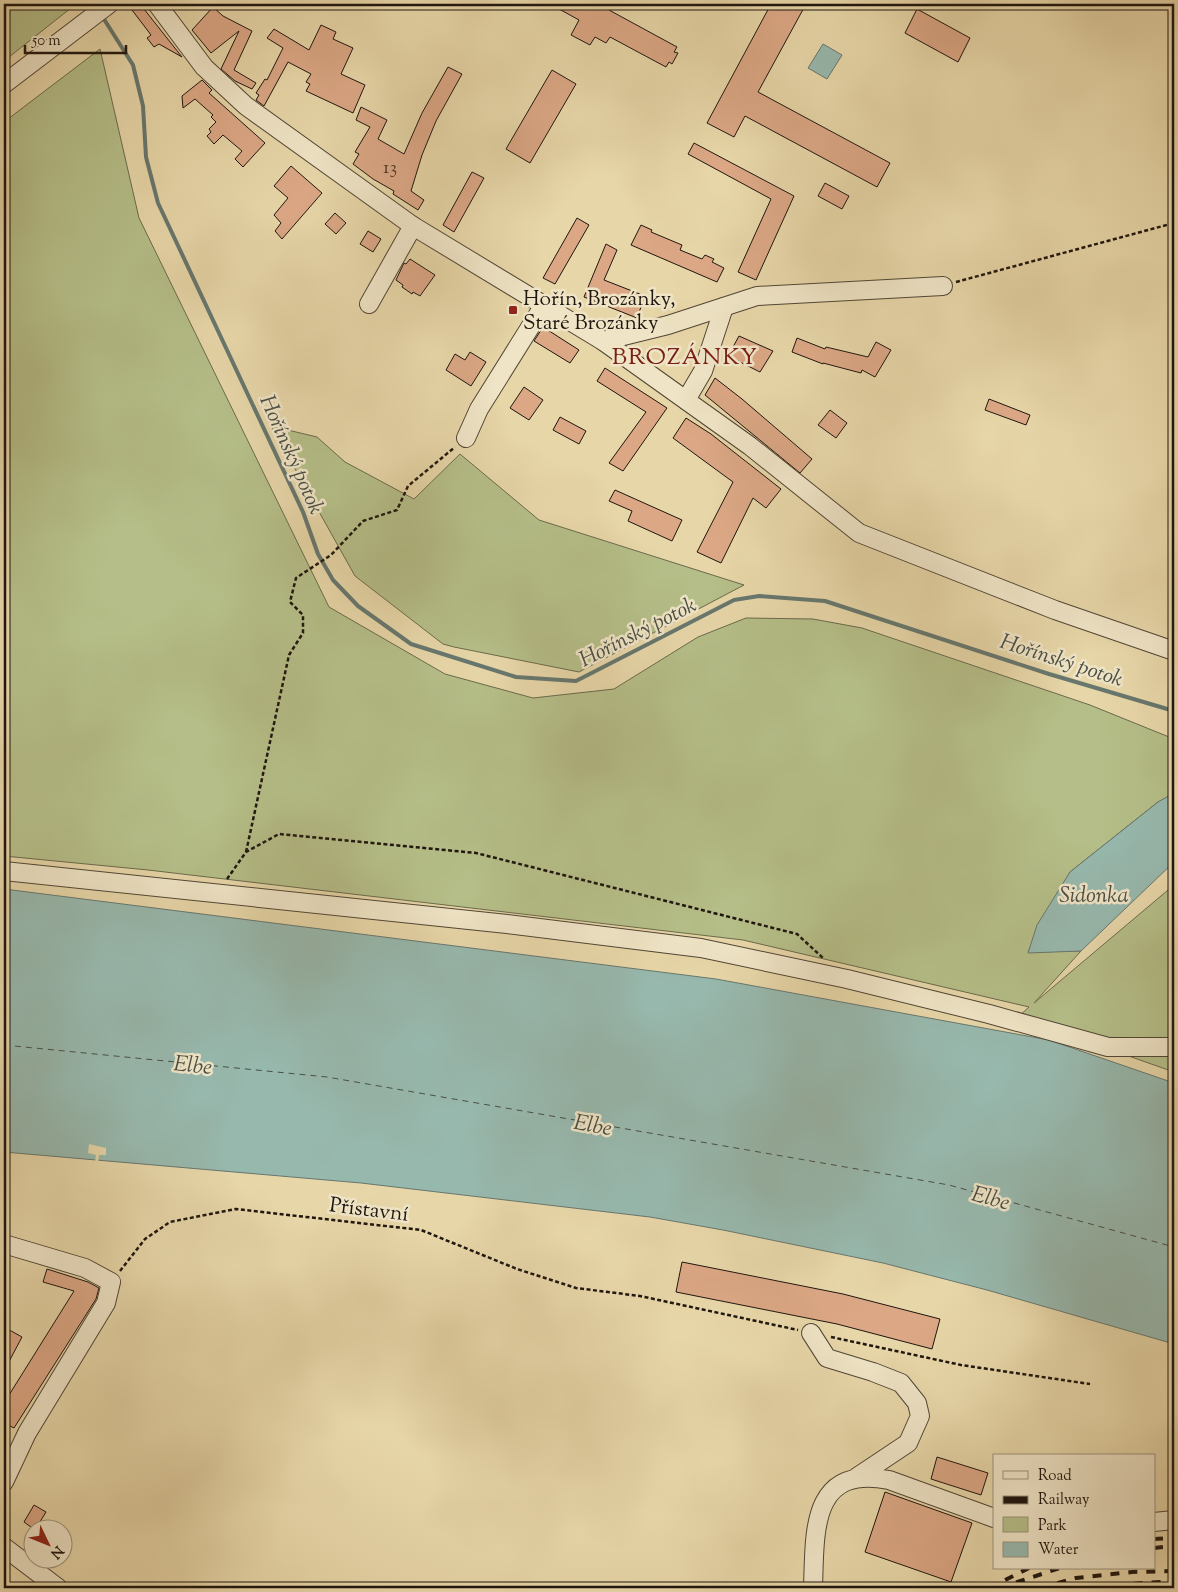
<svg xmlns="http://www.w3.org/2000/svg" width="1178" height="1592" viewBox="0 0 1178 1592" font-family="'Sorts Mill Goudy',serif">
	<style>
		.green { fill: #b5be88; stroke: #6a6a4c }
		.water { fill: #97b8ad; stroke: #67776e }
		.pier { fill: #e7d6a8 }
		.lines { fill: none; stroke-linecap: round; stroke-linejoin: round }
		.stream { stroke: #67776e; stroke-width: 4 }
		.ferry { stroke: #494f46; stroke-width: 1; stroke-dasharray: 6 5; stroke-linecap: butt }
		.building { fill: #dba785; stroke: #1f160f }
		.minor-casing { stroke: #514635; stroke-width: 20 }
		.path { stroke: #1f160f; stroke-width: 2.5; stroke-dasharray: 4 2.5; stroke-linecap: butt }
		.minor { stroke: #efe4c6; stroke-width: 18 }
		.rail { stroke: #1f160f; stroke-width: 4; stroke-dasharray: 9 9; stroke-linecap: butt }
		.poi-dot { fill: #8f2418; stroke: #efe4c6; stroke-width: 2 }
		.labels { text-anchor: middle; stroke-width: 5; stroke-linejoin: round; paint-order: stroke }
		.number-label { font-size: 19px; fill: #4e3a2c }
		.poi-label { font-size: 21px; fill: #1f160f; stroke: #efe4c6; text-anchor: start }
		.street-label { font-size: 21px; fill: #1f160f; stroke: #efe4c6 }
		.water-label { font-size: 22px; font-style: italic; fill: #494f46; stroke: #efe4c6 }
		.quarter-label { font-size: 24px; letter-spacing: 1px; fill: #7a1f14; stroke: #efe4c6 }
	</style>
	<rect width="100%" height="100%" fill="#e7d6a8"/>
	<filter id="stains"><feTurbulence type="fractalNoise" baseFrequency=".004" numOctaves="4"/><feColorMatrix values="0 0 0 0 .2 0 0 0 0 .09 0 0 0 0 .02 0 0 0 .5 -.17"/></filter>
	<radialGradient id="worn" r=".72"><stop offset=".6" stop-color="#630" stop-opacity="0"/><stop offset="1" stop-color="#630" stop-opacity=".3"/></radialGradient>
	<!-- green -->
	<g class="green">
		<polygon points="4,4 76,4 4,61"/>
		<polygon points="100,49 139,218 329,607 445,674 533,698 614,689 698,637 746,618 813,619 862,628 1090,705 1174,739 1174,794 1158,802 1070,872 1028,952 1081,951 1034,1003 1174,885 1174,1072 1018,1017 1029,1007 743,940 148,870 4,856 4,122"/>
		<polygon points="271,426 317,437 345,462 414,499 460,454 539,520 744,585 579,672 454,647 443,644 355,576"/>
	</g>
	<!-- water -->
	<g class="water">
		<polygon points="823,44 842,55 827,79 808,68"/>
		<polygon points="1174,793 1174,862 1081,951 1028,953 1037,925 1070,872 1158,802"/>
		<polygon points="4,889 716,979 1049,1040 1174,1083 1174,1344 987,1290 883,1263 723,1230 650,1217 361,1183 4,1152"/>
	</g>
	<!-- pier -->
	<polygon class="pier" points="89,1144 106,1148 106,1155 99,1155 98,1163 95,1162 96,1155 88,1153"/>
	<g class="lines">
		<!-- stream -->
		<polyline class="stream" points="102,16 133,65 143,106 146,157 158,203 303,512 318,554 333,580 358,606 411,644 516,677 576,681 734,600 759,596 825,601 1049,674 1174,711"/>
		<!-- ferry -->
		<polyline class="ferry" points="4,1045 327,1077 949,1185 1174,1247"/>
	</g>
	<!-- building -->
	<g class="building">
		<polygon points="140,4 182,57 159,44 154,47 147,38 151,35 132,10"/>
		<polygon points="550,4 613,4 609,10 677,47 674,52 678,53 672,64 669,62 666,67 610,37 606,43 595,37 590,45 571,35 579,20"/>
		<polygon points="771,4 806,4 758,92 890,163 877,187 745,116 734,137 707,123"/>
		<polygon points="213,7 223,16 252,31 234,70 256,83 252,89 235,81 221,69 239,31 211,53 192,30"/>
		<polygon points="917,9 970,38 958,62 905,33"/>
		<polygon points="321,25 336,32 333,39 353,48 341,74 365,85 353,113 306,91 310,84 306,82 311,74 288,62 264,106 256,100 259,95 256,93 265,79 267,80 283,48 267,38 274,29 309,50"/>
		<polygon points="448,67 462,74 436,121 422,155 411,191 424,200 418,210 393,194 394,191 373,179 353,164 359,154 355,152 370,127 356,120 361,107 387,120 378,139 404,154 422,113"/>
		<polygon points="552,70 576,84 530,163 506,149"/>
		<polygon points="202,80 212,90 209,93 265,143 243,167 235,159 242,151 223,135 214,144 207,136 211,132 209,129 216,122 211,117 213,115 195,99 183,108 182,96"/>
		<polygon points="694,143 794,196 756,280 738,272 771,199 688,154"/>
		<polygon points="291,166 322,193 282,239 275,231 281,223 274,215 288,198 274,186"/>
		<polygon points="472,172 484,178 454,232 443,225"/>
		<polygon points="825,183 849,196 842,209 818,196"/>
		<polygon points="335,213 346,223 336,234 325,224"/>
		<polygon points="577,218 589,225 555,284 543,278"/>
		<polygon points="641,225 652,230 651,232 682,245 680,250 702,259 705,255 714,259 712,262 724,268 717,282 631,245"/>
		<polygon points="368,231 381,239 373,252 360,244"/>
		<polygon points="606,244 617,250 604,280 645,296 637,318 584,297"/>
		<polygon points="410,259 435,275 420,296 413,292 412,294 402,287 403,285 396,280 404,263 406,264"/>
		<polygon points="543,327 579,350 570,363 534,341"/>
		<polygon points="739,336 773,351 760,372 728,356"/>
		<polygon points="797,338 825,349 826,347 868,357 876,342 891,350 875,377 862,370 861,373 823,363 823,364 792,352"/>
		<polygon points="470,352 486,362 471,386 446,370 455,354 465,360"/>
		<polygon points="605,368 667,408 623,471 609,463 646,412 597,381"/>
		<polygon points="715,378 742,399 812,459 800,473 705,395"/>
		<polygon points="524,387 543,400 529,420 510,408"/>
		<polygon points="989,399 1030,415 1026,425 985,410"/>
		<polygon points="830,410 847,423 836,438 818,425"/>
		<polygon points="560,417 586,431 579,444 553,430"/>
		<polygon points="686,418 711,434 781,489 766,508 753,498 721,563 697,552 733,482 673,438"/>
		<polygon points="615,490 682,520 672,541 628,521 632,511 609,501"/>
		<polygon points="682,1262 843,1294 940,1319 932,1349 837,1324 676,1292"/>
		<polygon points="47,1269 88,1282 99,1288 96,1299 14,1428 4,1423 4,1403 74,1291 43,1282"/>
		<polygon points="4,1327 22,1337 4,1371"/>
		<polygon points="937,1457 988,1473 981,1495 931,1479"/>
		<polygon points="885,1492 972,1523 951,1582 865,1552"/>
		<polygon points="34,1505 46,1512 35,1530 24,1522"/>
	</g>
	<g class="lines">
		<defs>
			<g id="minor">
				<polyline points="157,4 204,67 246,106 413,226 603,341 750,446 859,533 1055,610 1174,651"/>
				<polyline points="4,84 109,4"/>
				<polyline points="369,304 413,226"/>
				<polyline points="603,341 668,325 757,296 943,286"/>
				<polyline points="686,400 703,371 724,307"/>
				<polyline points="466,438 479,409 544,305"/>
				<polyline points="4,871 507,924 701,948 847,979 989,1014 1108,1047 1174,1047"/>
				<polyline points="4,1244 85,1268 111,1282 106,1303 27,1433 4,1482"/>
				<polyline points="811,1333 827,1358 873,1372 901,1383 917,1403 920,1416 908,1443 857,1477"/>
				<polyline points="1154,1522 1174,1520"/>
				<polyline points="4,1547 58,1588"/>
				<path d="M 813,1588 C 815,1533 810,1464 889,1480 L 994,1518"/>
			</g>
		</defs>
		<!-- minor casing -->
		<use href="#minor" class="minor-casing"/>
		<!-- path -->
		<g class="path">
			<polyline points="956,282 1174,223"/>
			<polyline points="246,852 289,655 303,633 303,615 290,602 296,578 331,555 363,521 397,510 408,486 455,447"/>
			<polyline points="227,879 246,852 279,834 476,853 797,934 823,958"/>
			<polyline points="120,1271 145,1239 170,1222 236,1209 421,1230 517,1269 576,1288 640,1296 798,1330"/>
			<polyline points="831,1337 961,1365 1090,1384"/>
		</g>
		<!-- minor -->
		<use href="#minor" class="minor"/>
		<!-- rail -->
		<g class="rail">
			<polyline points="1154,1539 1174,1538"/>
			<polyline points="1154,1548 1174,1546"/>
			<polyline points="989,1588 1029,1568"/>
			<polyline points="999,1588 1060,1568"/>
			<polyline points="1040,1588 1076,1578 1132,1572 1174,1571"/>
			<polyline points="1098,1588 1114,1585 1174,1581"/>
		</g>
	</g>
	<!-- markers -->
	<rect class="poi-dot" x="508" y="305" width="10" height="10" rx="2.5"/>
	<g class="labels">
		<!-- number labels -->
		<g class="number-label">
			<text x="390" y="173">13</text>
		</g>
		<!-- poi labels -->
		<g class="poi-label">
			<text x="523" y="305">Hořín, Brozánky,<tspan x="523" dy="24">Staré Brozánky</tspan></text>
		</g>
		<!-- street labels -->
		<g class="street-label">
			<text transform="translate(369 1209) rotate(7)" y="7">Přístavní</text>
		</g>
		<!-- water labels -->
		<g class="water-label">
			<text transform="translate(293 454) rotate(66)" y="8">Hořínský potok</text>
			<text transform="translate(637 631) rotate(-27)" y="8">Hořínský potok</text>
			<text transform="translate(1062 659) rotate(18)" y="8">Hořínský potok</text>
			<text x="1094" y="902">Sidonka</text>
			<text transform="translate(193 1064) rotate(6)" y="8">Elbe</text>
			<text transform="translate(593 1124) rotate(10)" y="8">Elbe</text>
			<text transform="translate(991 1197) rotate(15)" y="8">Elbe</text>
		</g>
		<!-- quarter labels -->
		<g class="quarter-label">
			<text x="685" y="364">BROZÁNKY</text>
		</g>
	</g>
	<!-- margin -->
	<rect width="1178" height="1592" fill="none" stroke="#e7d6a8" stroke-width="20"/>
	<rect x="5" y="5" width="1168" height="1582" fill="none" stroke="#1f160f" stroke-width="2.5"/>
	<rect x="10" y="10" width="1158" height="1572" fill="none" stroke="#1f160f"/>
	<!-- legend -->
	<rect x="993" y="1454" width="162" height="115" fill="#efe4c6" stroke="#9c927d"/>
	<rect x="1003" y="1471" width="25" height="8" fill="#efe4c6" stroke="#9c927d"/>
	<text x="1038" y="1480" font-size="15" fill="#1f160f">Road</text>
	<rect x="1003" y="1496" width="25" height="8" fill="#1f160f" stroke="#9c927d"/>
	<text x="1038" y="1504" font-size="15" fill="#1f160f">Railway</text>
	<rect x="1003" y="1517" width="25" height="15" fill="#b5be88" stroke="#9c927d"/>
	<text x="1038" y="1530" font-size="15" fill="#1f160f">Park</text>
	<rect x="1003" y="1542" width="25" height="15" fill="#97b8ad" stroke="#9c927d"/>
	<text x="1038" y="1554" font-size="15" fill="#1f160f">Water</text>
	<!-- north arrow -->
	<g transform="translate(48 1544) rotate(133)"><circle r="24" fill="#efe4c6" stroke="#9c927d"/>
	<path d="M0-4L9 19L0 12L-9 19Z" fill="#8f2418"/>
	<text y="-8" font-size="14" font-weight="bold" text-anchor="middle" fill="#1f160f">N</text>
	</g>
	<!-- scale -->
	<path d="M25 45v8h101v-8" fill="none" stroke="#1f160f" stroke-width="2.5"/>
	<text x="32" y="45" font-size="15" fill="#1f160f" stroke="#efe4c6" stroke-width="4" paint-order="stroke">50 m</text>
	<rect width="100%" height="100%" filter="url(#stains)"/>
	<rect width="100%" height="100%" fill="url(#worn)"/>
</svg>
